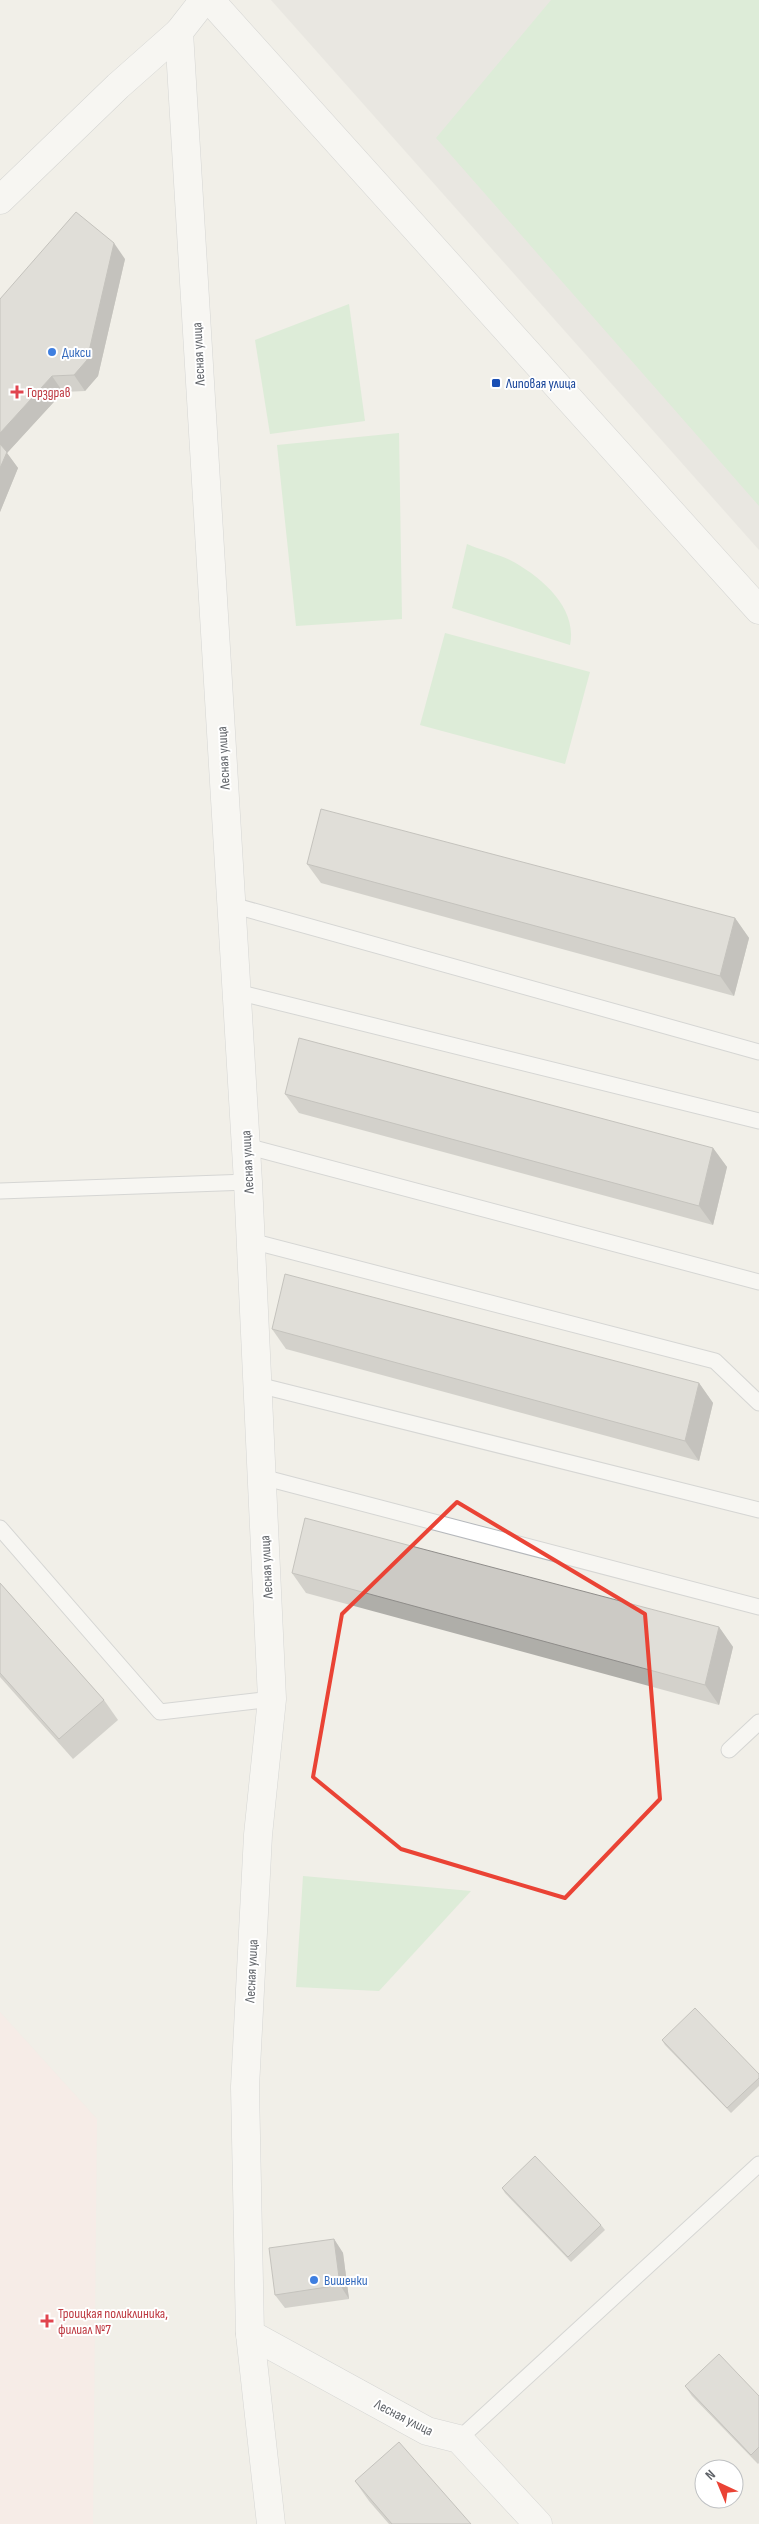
<svg xmlns="http://www.w3.org/2000/svg" width="759" height="2524" viewBox="0 0 759 2524" font-family="'Sofia Sans Condensed',sans-serif">
	<style>
		.industrial { fill: #e0deda }
		.medical { fill: #fce8e6 }
		.green { fill: #c5e8c5 }
		.lines { fill: none; stroke-linecap: round; stroke-linejoin: round }
		.service-casing { stroke: #b5b8bc; stroke-width: 17 }
		.minor-casing { stroke: #b5b8bc; stroke-width: 29 }
		.tertiary-casing { stroke: #b5b8bc; stroke-width: 29 }
		.service { stroke: #fff; stroke-width: 15 }
		.minor { stroke: #fff; stroke-width: 28 }
		.tertiary { stroke: #fff; stroke-width: 28 }
		.wall { fill: #afaea9 }
		.shaded-wall { fill: #8f8d8a }
		.building { fill: #cccac5; stroke: #8f8d8a }
		.marked { fill: none; stroke: #ea4335; stroke-width: 4; stroke-linejoin: round }
		.shop-dot { fill: #3f7fe0; stroke: #fff; stroke-width: 2 }
		.transit-dot { fill: #1a4fb4; stroke: #fff; stroke-width: 2 }
		.health-dot { fill: #e0444e; stroke: #fff; stroke-width: 2 }
		.labels { text-anchor: middle; stroke-width: 4; stroke-linejoin: round; paint-order: stroke }
		.shop-label { font-size: 14px; fill: #366cbe; stroke: #fff; text-anchor: start }
		.street-label { font-size: 14px; fill: #5f6368; stroke: #fff }
		.transit-label { font-size: 14px; fill: #164399; stroke: #fff; text-anchor: start }
		.health-label { font-size: 14px; fill: #be3a42; stroke: #fff; text-anchor: start }
	</style>
	<rect width="100%" height="100%" fill="#f1efe8"/>
	<!-- industrial -->
	<polygon class="industrial" points="271,0 759,0 759,550"/>
	<!-- medical -->
	<polygon class="medical" points="0,2012 97,2119 93,2524 0,2524"/>
	<!-- green -->
	<g class="green">
		<polygon points="551,0 759,0 759,506 436,138"/>
		<polygon points="349,304 365,421 270,434 255,340"/>
		<polygon points="399,433 402,619 296,626 277,445"/>
		<path d="M 467,544 C 481,550 497,554 510,560 C 540,576 578,607 570,645 L 452,608 Z"/>
		<polygon points="445,633 590,672 565,764 420,725"/>
		<polygon points="303,1876 471,1891 379,1991 296,1987"/>
	</g>
	<g class="lines">
		<defs>
			<g id="service">
				<polyline points="232,905 759,1052"/>
				<polyline points="237,992 759,1121"/>
				<polyline points="246,1146 759,1282"/>
				<polyline points="0,1191 248,1182"/>
				<polyline points="251,1241 715,1361 759,1403"/>
				<polyline points="258,1385 759,1510"/>
				<polyline points="262,1477 759,1607"/>
				<polyline points="0,1528 160,1712 272,1699"/>
				<polyline points="729,1750 759,1722"/>
				<polyline points="459,2439 759,2164"/>
			</g>
			<g id="minor">
				<polyline points="204,0 179,32 248,1182 272,1699 258,1835 245,2087 250,2334 427,2431 459,2439 538,2524"/>
				<polyline points="0,200 118,86 179,32"/>
				<polyline points="250,2334 271,2524"/>
			</g>
			<polyline id="tertiary" points="210,0 759,610"/>
		</defs>
		<!-- service casing -->
		<use href="#service" class="service-casing"/>
		<!-- minor casing -->
		<use href="#minor" class="minor-casing"/>
		<!-- tertiary casing -->
		<use href="#tertiary" class="tertiary-casing"/>
		<!-- service -->
		<use href="#service" class="service"/>
		<!-- minor -->
		<use href="#minor" class="minor"/>
		<!-- tertiary -->
		<use href="#tertiary" class="tertiary"/>
	</g>
	<!-- wall -->
	<g class="wall">
		<polygon points="125,259 98,376 85,391 63,392 7,453 18,468 0,512 0,299"/>
		<polygon points="307,864 735,918 749,938 734,996 321,883"/>
		<polygon points="285,1094 713,1148 727,1167 713,1225 299,1113"/>
		<polygon points="272,1329 699,1383 713,1403 699,1461 286,1349"/>
		<polygon points="292,1573 719,1627 733,1647 719,1705 306,1593"/>
		<polygon points="0,1583 104,1700 118,1720 73,1759 0,1677"/>
		<polygon points="662,2040 759,2074 759,2086 731,2113 665,2045"/>
		<polygon points="502,2188 601,2225 605,2230 571,2262 505,2193"/>
		<polygon points="334,2239 343,2253 349,2299 285,2308 275,2295"/>
		<polygon points="685,2386 759,2396 759,2463 758,2464 692,2396"/>
		<polygon points="355,2481 471,2524 389,2524 369,2501"/>
	</g>
	<!-- shaded-wall -->
	<g class="shaded-wall">
		<polygon points="114,243 125,259 98,376 85,391 74,375"/>
		<polygon points="52,376 63,392 7,453 18,468 0,512 0,433"/>
		<polygon points="735,918 749,938 734,996 720,976"/>
		<polygon points="713,1148 727,1167 713,1225 699,1206"/>
		<polygon points="699,1383 713,1403 699,1461 685,1441"/>
		<polygon points="719,1627 733,1647 719,1705 705,1685"/>
		<polygon points="334,2239 343,2253 349,2299 340,2285"/>
	</g>
	<!-- building -->
	<g class="building">
		<polygon points="76,212 114,243 87,360 74,375 52,376 0,433 0,299"/>
		<polygon points="0,444 7,452 0,468"/>
		<polygon points="321,809 735,918 720,976 307,864"/>
		<polygon points="299,1038 713,1148 699,1206 285,1094"/>
		<polygon points="285,1274 699,1383 685,1441 272,1329"/>
		<polygon points="305,1518 719,1627 705,1685 292,1573"/>
		<polygon points="0,1583 104,1700 59,1739 0,1673"/>
		<polygon points="695,2008 759,2074 759,2078 727,2108 662,2040"/>
		<polygon points="535,2156 601,2225 568,2257 502,2188"/>
		<polygon points="334,2239 340,2285 275,2295 269,2248"/>
		<polygon points="719,2354 759,2396 759,2447 751,2455 685,2386"/>
		<polygon points="399,2442 471,2524 392,2524 355,2481"/>
	</g>
	<!-- marked area -->
	<path d="M0 0H759V2524H0ZM 457,1502 L 645,1614 L 660,1799 L 565,1898 L 401,1849 L 313,1777 L 342,1614 Z" fill="#f1efe8" fill-opacity=".55" fill-rule="evenodd"/>
	<path class="marked" d="M 457,1502 L 645,1614 L 660,1799 L 565,1898 L 401,1849 L 313,1777 L 342,1614 Z"/>
	<!-- markers -->
	<g class="shop-dot">
		<circle cx="52" cy="352" r="5"/>
		<circle cx="314" cy="2280" r="5"/>
	</g>
	<rect class="transit-dot" x="491" y="378" width="10" height="10" rx="2.5"/>
	<g class="health-dot">
		<path d="M14.5 384.5h5v5h5v5h-5v5h-5v-5h-5v-5h5z"/>
		<path d="M44.5 2313.5h5v5h5v5h-5v5h-5v-5h-5v-5h5z"/>
	</g>
	<g class="labels">
		<!-- shop labels -->
		<g class="shop-label">
			<text x="62" y="357">Дикси</text>
			<text x="324" y="2285">Вишенки</text>
		</g>
		<!-- street labels -->
		<g class="street-label">
			<text transform="translate(198 354) rotate(-93)" y="5">Лесная улица</text>
			<text transform="translate(223 758) rotate(-93)" y="5">Лесная улица</text>
			<text transform="translate(247 1162) rotate(-93)" y="5">Лесная улица</text>
			<text transform="translate(266 1567) rotate(-93)" y="5">Лесная улица</text>
			<text transform="translate(251 1971) rotate(-87)" y="5">Лесная улица</text>
			<text transform="translate(404 2417) rotate(27)" y="5">Лесная улица</text>
		</g>
		<!-- transit labels -->
		<g class="transit-label">
			<text x="506" y="388">Липовая улица</text>
		</g>
		<!-- health labels -->
		<g class="health-label">
			<text x="27" y="397">Горздрав</text>
			<text x="58" y="2318">Троицкая поликлиника,<tspan x="58" dy="16">филиал №7</tspan></text>
		</g>
	</g>
	<!-- north arrow -->
	<g transform="translate(719 2484) rotate(316)"><circle r="24" fill="#ffffff" stroke="#bfc1c3"/>
	<path d="M0-4L9 19L0 12L-9 19Z" fill="#ea4335"/>
	<text y="-8" font-size="14" font-weight="bold" text-anchor="middle" fill="#5f6368">N</text>
	</g>
</svg>
